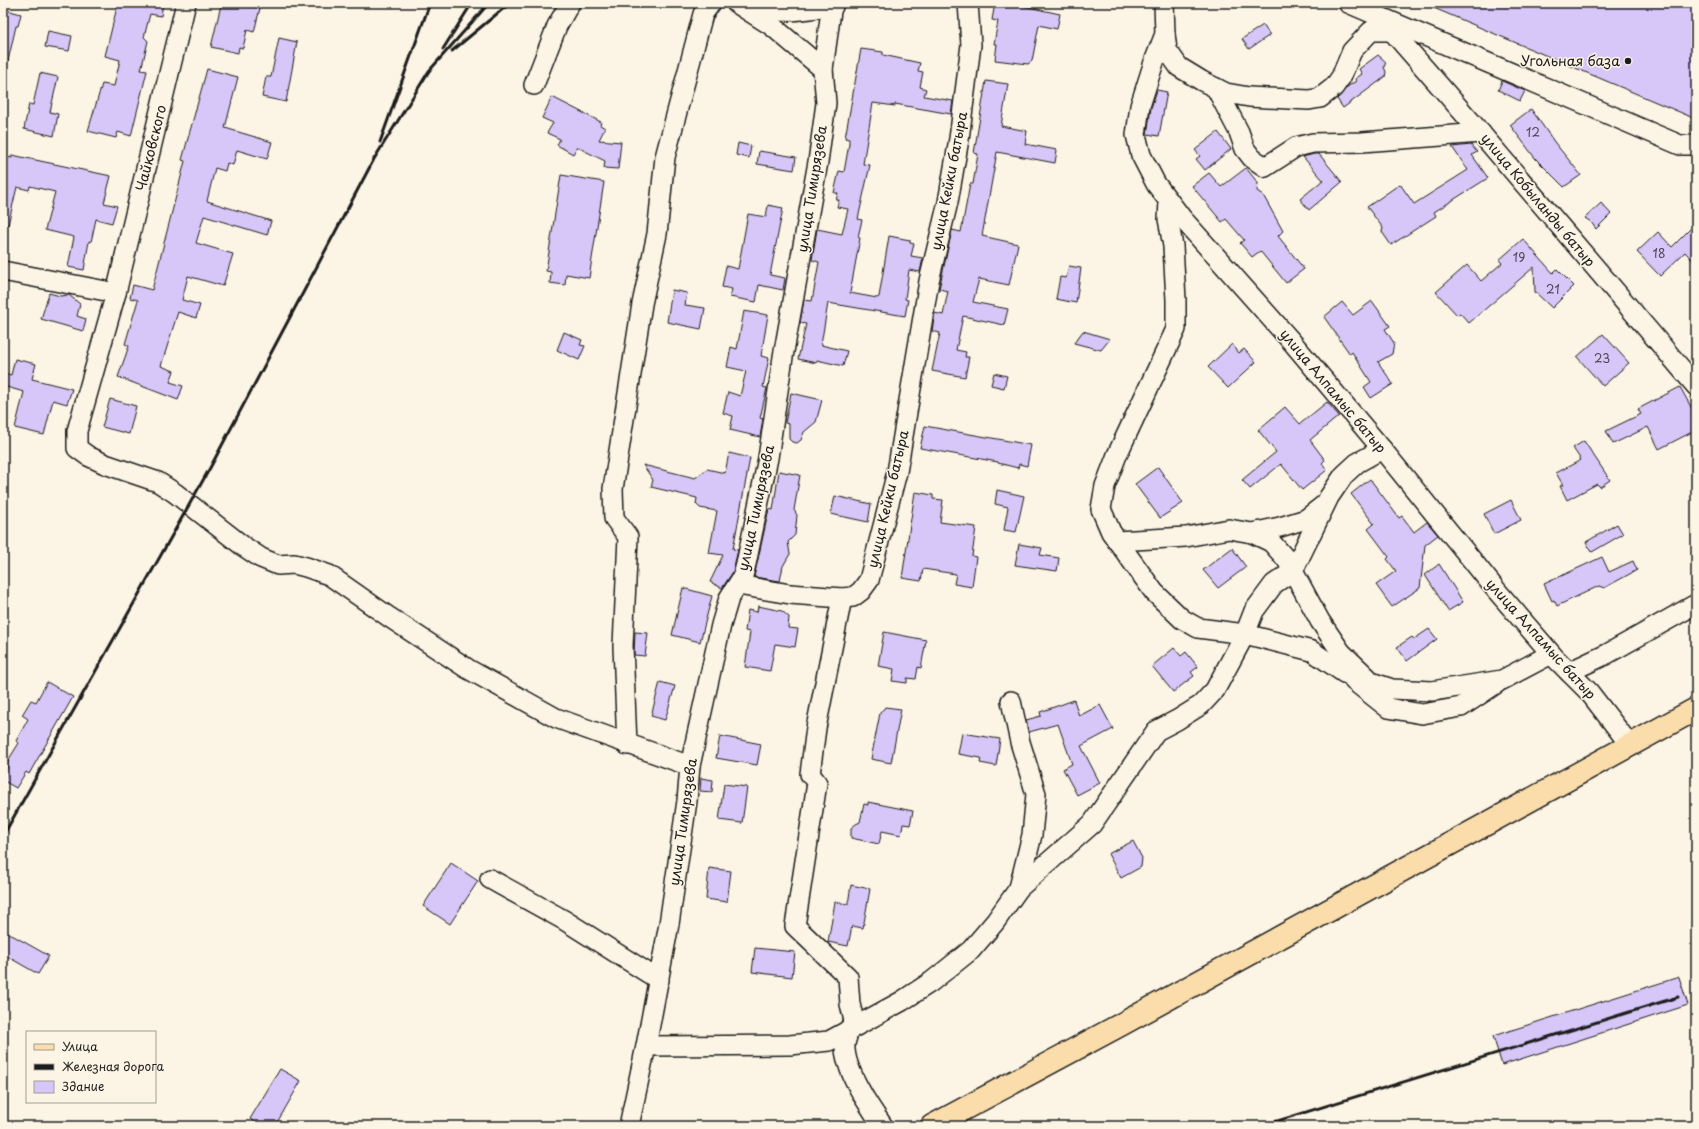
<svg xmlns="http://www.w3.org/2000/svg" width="1699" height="1129" viewBox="0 0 1699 1129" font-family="'Playpen Sans',sans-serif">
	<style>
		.building { fill: #d7c6f8; stroke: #1c1c1c }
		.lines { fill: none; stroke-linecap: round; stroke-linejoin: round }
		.street-casing { stroke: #1c1c1c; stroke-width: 22 }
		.primary-casing { stroke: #1c1c1c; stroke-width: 25 }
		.street { stroke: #fcf5e5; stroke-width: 19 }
		.primary { stroke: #fbddab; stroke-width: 22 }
		.rail { stroke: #1c1c1c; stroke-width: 3 }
		.poi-dot { fill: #1c1c1c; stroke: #fcf5e5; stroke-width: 1.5 }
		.labels { text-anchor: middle; stroke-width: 3; stroke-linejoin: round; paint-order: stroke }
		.number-label { font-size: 12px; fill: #4b4653 }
		.poi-label { font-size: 14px; fill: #1c1c1c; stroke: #fcf5e5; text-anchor: end }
		.street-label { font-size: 14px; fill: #1c1c1c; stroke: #fcf5e5 }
	</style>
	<rect width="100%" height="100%" fill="#fcf5e5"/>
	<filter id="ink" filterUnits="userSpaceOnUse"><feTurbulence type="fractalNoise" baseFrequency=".025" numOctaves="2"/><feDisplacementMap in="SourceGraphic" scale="8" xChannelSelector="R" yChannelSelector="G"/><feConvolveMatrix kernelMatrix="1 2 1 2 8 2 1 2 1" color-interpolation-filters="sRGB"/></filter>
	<g filter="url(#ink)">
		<!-- building -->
		<g class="building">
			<polygon points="118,3 163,3 161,16 150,14 144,37 148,41 141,70 147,71 131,136 118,132 116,138 88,131 102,84 114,86 120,60 105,56"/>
			<polygon points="232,3 260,8 254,32 247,30 243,48 239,47 238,53 211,47 221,5 231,7"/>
			<polygon points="995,3 1024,3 1023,6 1060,14 1057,29 1039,25 1032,61 1028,64 995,60 997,44 994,44 998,21 992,20"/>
			<polygon points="1422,3 1696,3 1696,119"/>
			<polygon points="3,9 21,14 18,26 16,26 8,61 3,61"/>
			<polygon points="1263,25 1270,35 1249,49 1242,39"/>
			<polygon points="48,31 72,36 69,51 45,47"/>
			<polygon points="279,38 297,42 286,102 262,97 266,77 271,77"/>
			<polygon points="861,49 883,52 883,55 920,63 918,71 923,72 920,87 926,89 924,96 953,101 951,114 895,104 895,106 873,103 863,164 870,165 858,219 862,220 858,237 860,238 850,293 877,298 879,297 889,236 910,240 910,243 914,244 911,256 923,258 920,272 909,270 905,299 908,300 905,316 828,303 821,345 847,351 843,366 817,360 816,363 798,359 806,324 800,323 804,300 812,301 819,262 812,260 817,229 842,234 848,209 837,207 839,200 836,200 838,193 834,193 839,171 844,172 849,144 849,139 845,138"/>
			<polygon points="1378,55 1386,62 1384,67 1386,72 1385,77 1343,108 1337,99 1347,87 1356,81 1355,79 1362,74 1359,69"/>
			<polygon points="207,69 238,77 225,128 272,142 267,159 237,150 233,165 227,163 225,171 215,168 207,201 271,221 267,235 204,216 196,243 233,254 223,286 188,276 182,300 200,305 196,318 178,312 161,366 174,371 170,382 183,386 178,400 118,377 129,346 125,344 138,300 130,298 133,285 152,290 185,161 182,160"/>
			<polygon points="40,73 58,77 50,112 58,114 54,136 24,129 29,104 33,105"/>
			<polygon points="986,81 1008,84 1001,126 1027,131 1025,144 1057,150 1055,163 997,152 982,236 1018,244 1009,285 979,279 973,302 1008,309 1004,325 963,316 956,350 966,352 965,357 969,357 965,377 932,371 940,333 932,331 935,313 943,315 948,291 939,289 952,230 961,232 970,184 973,184 978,154 974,153"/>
			<polygon points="1502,81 1525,91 1520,101 1498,90"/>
			<polygon points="1157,90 1167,92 1159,136 1147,134 1151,108"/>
			<polygon points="552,97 601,122 600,125 605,128 599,140 621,142 618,169 604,168 605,161 577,147 573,154 557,145 560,139 547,133 553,123 542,118"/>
			<polygon points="1531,109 1555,143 1581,175 1564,187 1535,158 1510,125"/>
			<polygon points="1218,132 1231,149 1205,170 1196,159 1200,156 1195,150"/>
			<polygon points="738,143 751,146 749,158 736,155"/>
			<polygon points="1471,145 1477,152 1472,155 1488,178 1434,212 1436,216 1391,245 1382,232 1383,228 1367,207 1400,184 1414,204 1468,170 1452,147"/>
			<polygon points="759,151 796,157 794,170 757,164"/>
			<polygon points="1314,154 1319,154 1342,182 1309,210 1300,199 1323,180 1303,157"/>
			<polygon points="12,155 111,176 104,203 117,206 112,223 96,219 91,242 89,241 84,270 68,267 74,237 45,230 55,192 30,186 29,190 17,187 8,225 3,224 3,156 12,158"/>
			<polygon points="1246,168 1258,183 1257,191 1263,195 1283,231 1278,236 1304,269 1286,283 1260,251 1252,257 1240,243 1244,240 1226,219 1222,222 1192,186 1209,173 1221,187"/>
			<polygon points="561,175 604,182 589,278 566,274 565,285 550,283 551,272 546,271"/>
			<polygon points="1601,203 1611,214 1596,229 1591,222 1585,218"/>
			<polygon points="768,205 783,208 770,275 785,278 783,290 759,285 756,302 730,297 732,289 722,287 726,266 738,269 748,214 766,217"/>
			<polygon points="1696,223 1696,264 1685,252 1660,276 1637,252 1658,232 1672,247"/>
			<polygon points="1523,239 1553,273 1557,269 1574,286 1552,308 1535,292 1534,267 1469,323 1460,313 1457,315 1436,292 1467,265 1481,281 1502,263 1499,260"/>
			<polygon points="1069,266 1081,268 1076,303 1056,299 1060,277 1066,278"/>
			<polygon points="672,290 687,293 685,305 705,308 701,329 667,322"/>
			<polygon points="49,293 60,296 69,295 80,304 77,316 86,319 83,331 41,319"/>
			<polygon points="1372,301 1390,326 1385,329 1394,343 1392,354 1378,362 1393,384 1371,398 1364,387 1371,382 1352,352 1350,354 1324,317 1342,302 1353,315"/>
			<polygon points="744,311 768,315 761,356 769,358 763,387 767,388 760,418 763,419 760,437 730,430 733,416 723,413 728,392 740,396 746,371 727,367 731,347 737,349"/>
			<polygon points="1083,331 1110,339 1101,350 1074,343"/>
			<polygon points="564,332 582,340 580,345 585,346 579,360 557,350"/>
			<polygon points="1603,334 1629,363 1603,386 1577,357"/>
			<polygon points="1232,344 1239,353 1244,349 1256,362 1228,388 1208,367"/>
			<polygon points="15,359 36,364 32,379 72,389 67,404 53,400 44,435 15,428 24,392 3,386 3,373 11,375"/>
			<polygon points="994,373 1007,376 1004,388 991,385"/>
			<polygon points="1680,387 1696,416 1696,430 1659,449 1648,427 1613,444 1606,431 1641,414 1638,409"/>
			<polygon points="791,393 822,400 816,422 804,432 801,440 797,443 792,442 789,439 789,424 785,423"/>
			<polygon points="110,399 136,406 129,434 102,427"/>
			<polygon points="1327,402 1339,416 1310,440 1325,460 1322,463 1327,470 1302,490 1281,464 1250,489 1242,480 1276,452 1258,430 1285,407 1300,424"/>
			<polygon points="925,426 1031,445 1027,466 1019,464 1018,468 998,463 998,462 920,448"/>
			<polygon points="1584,441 1610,480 1600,487 1597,484 1567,500 1560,486 1563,485 1556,473 1581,460 1573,448"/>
			<polygon points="729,453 750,458 733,549 738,550 735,562 733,572 722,588 710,582 723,555 709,553 717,511 700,508 696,504 697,498 651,487 653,480 643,465 695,478 707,469 725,473"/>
			<polygon points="1158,467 1183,503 1160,518 1135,484"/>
			<polygon points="779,471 800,475 794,510 797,515 795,535 788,542 790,554 783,566 780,581 754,577 769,509 773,510"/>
			<polygon points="1370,479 1399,518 1402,516 1414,532 1427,522 1438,535 1425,545 1420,588 1392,607 1376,585 1396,571 1387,559 1389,557 1368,529 1374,524 1351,494"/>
			<polygon points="997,490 1024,496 1016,532 1004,530 1008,507 995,504"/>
			<polygon points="915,492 933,495 933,499 943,500 940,522 976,527 972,556 976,557 972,587 954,584 956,574 923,569 921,581 902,578"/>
			<polygon points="835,496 871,504 868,522 831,514"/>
			<polygon points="1511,500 1521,520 1494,534 1484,514"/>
			<polygon points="1617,524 1623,534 1592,552 1586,542"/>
			<polygon points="1019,544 1042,548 1040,555 1059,558 1057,571 1015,565"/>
			<polygon points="1232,548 1246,567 1218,588 1203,570"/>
			<polygon points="1602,557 1609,572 1633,561 1637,570 1604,588 1599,586 1557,606 1554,600 1552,601 1544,584"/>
			<polygon points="1439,564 1463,602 1448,611 1425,575"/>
			<polygon points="683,588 712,596 700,642 672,635"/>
			<polygon points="758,606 782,611 789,617 788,628 798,629 795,647 775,644 770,671 745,667 750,632 745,631 748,610 757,612"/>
			<polygon points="1429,629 1437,639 1407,661 1397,647 1412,637 1414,639"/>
			<polygon points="635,632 648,633 645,656 634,655"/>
			<polygon points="884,632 926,640 921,668 918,667 916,679 907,678 907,683 892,681 894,669 878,666"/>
			<polygon points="1174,648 1181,656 1186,652 1198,667 1191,672 1194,676 1173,692 1152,666"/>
			<polygon points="47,682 73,697 29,774 26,772 16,788 4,781 9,759 19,743 16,741 28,719 22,715 31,700 36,702"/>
			<polygon points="660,682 675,686 665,720 651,716"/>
			<polygon points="1074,700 1079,716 1100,705 1113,729 1081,746 1100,783 1077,795 1063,769 1072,764 1058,724 1029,732 1026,720 1041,716 1040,712"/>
			<polygon points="885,707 901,709 891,763 871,759 880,713"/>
			<polygon points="962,733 1000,739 996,766 980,763 981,758 958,754"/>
			<polygon points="720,736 761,744 757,765 716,758"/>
			<polygon points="701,778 713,780 712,792 700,791"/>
			<polygon points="724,784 747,787 742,823 719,820"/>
			<polygon points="868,802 913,811 910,825 903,824 901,835 882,831 879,844 851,838 851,828 856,824 860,822 864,804 868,805"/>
			<polygon points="1133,841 1142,858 1141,867 1121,878 1108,854"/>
			<polygon points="451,863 478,881 450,924 423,906"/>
			<polygon points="709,868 731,871 727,902 706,899"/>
			<polygon points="851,885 870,889 863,928 852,926 848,946 828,942 835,902 848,904"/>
			<polygon points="3,930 49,956 38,974 3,954"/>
			<polygon points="755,948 795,952 792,977 752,972"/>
			<polygon points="1679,977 1688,1005 1502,1065 1493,1036"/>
			<polygon points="280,1069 301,1081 275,1126 262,1126 250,1119"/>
		</g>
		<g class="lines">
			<defs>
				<g id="street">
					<polyline points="186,3 116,293 77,431 77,448 88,456 105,464 158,482 175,493 243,546 261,558 278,565 294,564 306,567 329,575 389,617 468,669 556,718 690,766"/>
					<polyline points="736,3 772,26 823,69"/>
					<polyline points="1164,3 1165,34 1154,62 1140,106 1136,135 1141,155 1156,184 1181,217 1292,342 1382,449 1497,591 1554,657 1589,692 1630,745"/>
					<polyline points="1348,3 1680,145 1696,145"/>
					<path d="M 750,9 C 778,14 805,10 833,6"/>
					<polyline points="1378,15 1473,124 1696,386"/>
					<polyline points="1165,34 1167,50 1179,67 1202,81 1226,93 1249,97 1309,100 1320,98 1334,87 1341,77 1352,51 1371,31 1390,31"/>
					<polyline points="534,85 557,26 570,3"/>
					<polyline points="1216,88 1239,132 1245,149 1252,158 1265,167 1296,147 1313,143 1362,142 1481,133"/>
					<polyline points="1169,201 1168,219 1173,246 1176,300 1176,329 1117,455 1105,486 1101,509 1111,532 1154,592 1182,619 1198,628 1245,634 1312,651 1344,673 1392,689 1432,691 1502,680 1551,654"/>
					<polyline points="3,271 116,293"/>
					<polyline points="1252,533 1280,527 1306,519 1324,505"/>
					<polyline points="1117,541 1186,537 1229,529 1252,533 1271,542 1287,560 1320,621 1341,652 1368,678"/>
					<polyline points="738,585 790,594 842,598 853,597 861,591 869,580 897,472 929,281 948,202 959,139 971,45 968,3"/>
					<polyline points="842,598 816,728 810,774 817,783 795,926 848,977 850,1004 855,1025"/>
					<polyline points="1569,672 1607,654 1696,604"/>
					<polyline points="1354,681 1388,708 1422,714 1461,707 1497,683"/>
					<polyline points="1011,701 1020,742 1036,794 1032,835 1019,888"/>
					<polyline points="627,745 623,646 628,537 614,518 613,489 642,304 657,234 665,157 703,14 711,3"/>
					<polyline points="490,879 564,920 659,980"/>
					<path d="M 849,1029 C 848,1034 846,1039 845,1044 C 843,1068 870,1108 883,1126"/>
					<polyline points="646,1046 790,1045 829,1041 902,1001 931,982 971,950 995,922 1019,888 1092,824 1156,731 1177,720 1201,705 1215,690 1245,634 1254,611 1274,584 1293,571 1329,497 1344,475 1357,463 1382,449"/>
					<polyline points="629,1126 646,1046 669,924 687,801 690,766 721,625 729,598 743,576 746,564 768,458 783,357 818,162 826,103 823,69 831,11 834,3"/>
				</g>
				<polyline id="primary" points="932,1126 1122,1024 1696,709"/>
			</defs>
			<!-- street casing -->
			<use href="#street" class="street-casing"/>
			<!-- primary casing -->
			<use href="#primary" class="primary-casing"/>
			<!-- street -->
			<use href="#street" class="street"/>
			<!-- primary -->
			<use href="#primary" class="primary"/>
			<!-- rail -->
			<g class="rail">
				<polyline points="443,49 472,3"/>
				<polyline points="452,51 510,3"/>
				<polyline points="380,142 430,3"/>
				<polyline points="3,836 211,466 374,159 429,71 489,3"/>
				<polyline points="1261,1126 1678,997"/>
			</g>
		</g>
	</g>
	<!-- markers -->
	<circle class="poi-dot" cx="1628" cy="61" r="4"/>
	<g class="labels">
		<!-- number labels -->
		<g class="number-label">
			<text x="1533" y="137">12</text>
			<text x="1659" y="258">18</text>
			<text x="1519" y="262">19</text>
			<text x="1553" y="294">21</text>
			<text x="1602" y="363">23</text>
		</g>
		<!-- poi labels -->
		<g class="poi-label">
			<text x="1620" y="66">Угольная база</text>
		</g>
		<!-- street labels -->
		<g class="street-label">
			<text transform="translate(151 148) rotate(-76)" y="5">Чайковского</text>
			<text transform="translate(949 181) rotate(-79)" y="5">улица Кейки батыра</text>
			<text transform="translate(812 189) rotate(-81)" y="5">улица Тимирязева</text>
			<text transform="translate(1538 200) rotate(50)" y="5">улица Кобыланды батыр</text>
			<text transform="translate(1333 391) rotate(50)" y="5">улица Алпамыс батыр</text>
			<text transform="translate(888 499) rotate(-77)" y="5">улица Кейки батыра</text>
			<text transform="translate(756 508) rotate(-78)" y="5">улица Тимирязева</text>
			<text transform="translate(1541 639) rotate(48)" y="5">улица Алпамыс батыр</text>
			<text transform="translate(683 822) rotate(-82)" y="5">улица Тимирязева</text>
		</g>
	</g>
	<!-- margin -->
	<rect width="1699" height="1129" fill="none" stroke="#fcf5e5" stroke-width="16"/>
	<rect x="8" y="8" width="1683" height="1113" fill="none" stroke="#1c1c1c" stroke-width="1.5" filter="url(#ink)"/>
	<!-- legend -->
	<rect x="26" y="1031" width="130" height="72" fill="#fcf5e5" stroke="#a29e95"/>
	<rect x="34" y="1044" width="20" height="6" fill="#fbddab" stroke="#a29e95"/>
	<text x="62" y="1051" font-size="12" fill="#1c1c1c">Улица</text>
	<rect x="34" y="1064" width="20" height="6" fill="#1c1c1c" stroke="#a29e95"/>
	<text x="62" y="1071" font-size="12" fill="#1c1c1c">Железная дорога</text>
	<rect x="34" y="1081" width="20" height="12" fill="#d7c6f8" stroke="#a29e95"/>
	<text x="62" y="1091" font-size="12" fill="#1c1c1c">Здание</text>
</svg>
